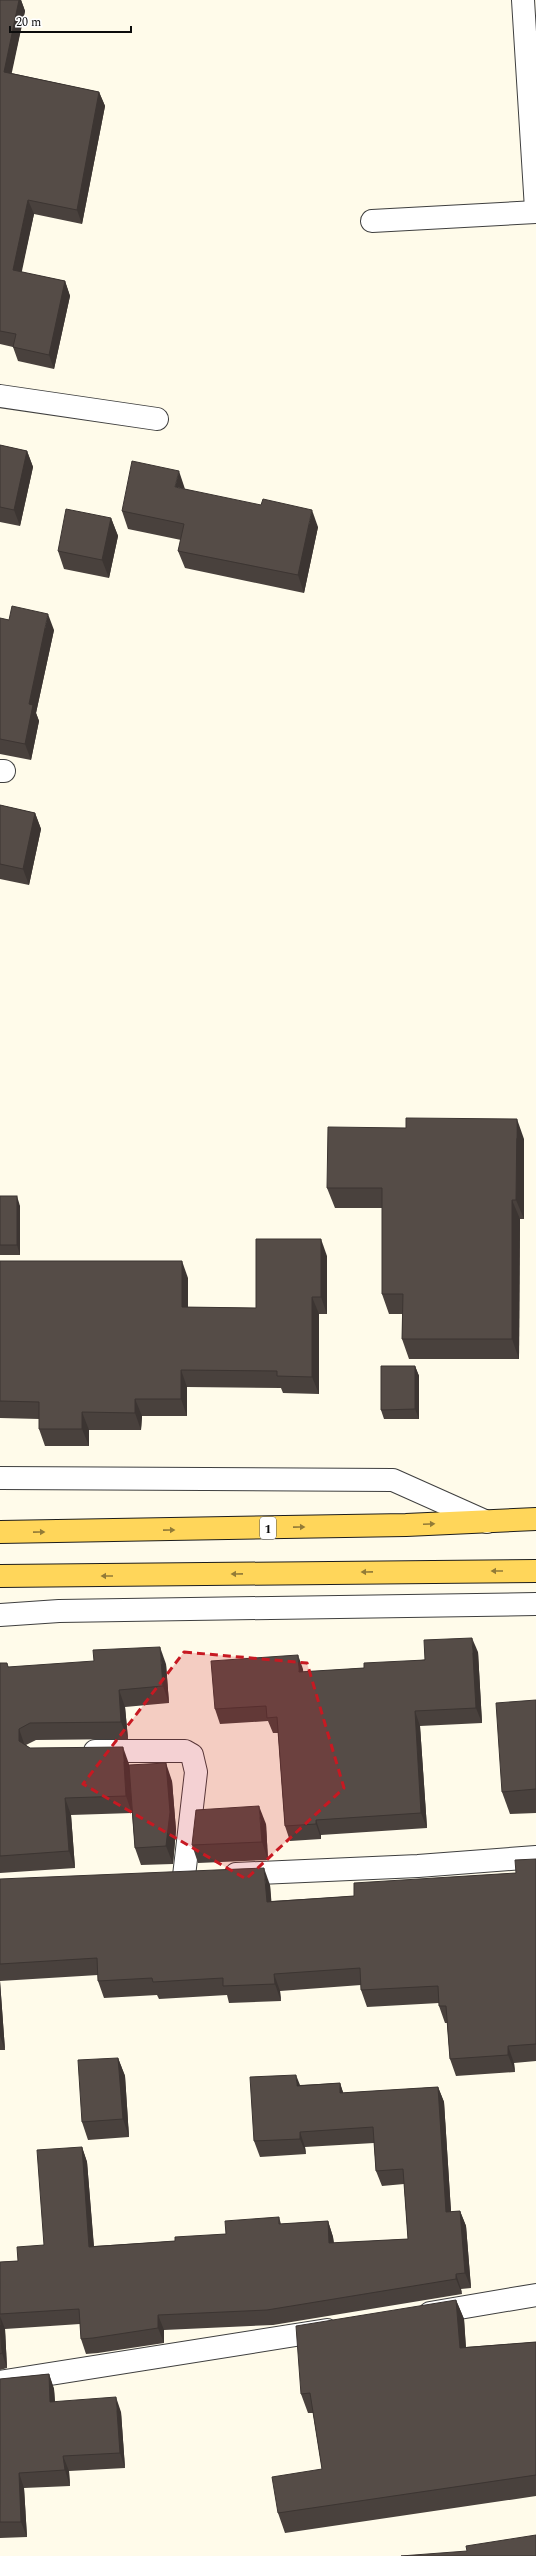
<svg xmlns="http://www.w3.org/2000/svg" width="536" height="2556" viewBox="0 0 536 2556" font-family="Spectral,serif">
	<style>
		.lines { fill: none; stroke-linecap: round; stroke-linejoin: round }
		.lane-casing { stroke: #3f3f3f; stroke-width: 24 }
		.street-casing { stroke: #3f3f3f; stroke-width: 24 }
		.primary-casing { stroke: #1d1d1d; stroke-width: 24 }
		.lane { stroke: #fff; stroke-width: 22 }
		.street { stroke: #fff; stroke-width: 22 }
		.primary { stroke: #ffd65a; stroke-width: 22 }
		.wall { fill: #49413d }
		.shaded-wall { fill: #3c3532 }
		.building { fill: #554c47; stroke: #3c3532 }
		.oneway { fill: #927b37 }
		.marked { fill: #c71922; fill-opacity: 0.2; stroke: #c71922; stroke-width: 3; stroke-dasharray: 8 5; stroke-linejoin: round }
		.labels { text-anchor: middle; stroke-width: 4; stroke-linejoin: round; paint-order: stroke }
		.shield { fill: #fff; stroke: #555; stroke-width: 1 }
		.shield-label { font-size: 13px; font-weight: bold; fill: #0c0c0c }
	</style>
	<rect width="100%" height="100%" fill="#fffbea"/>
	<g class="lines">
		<defs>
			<g id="lane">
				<polyline points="523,0 536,209"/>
				<polyline points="372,221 536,212"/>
			</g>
			<g id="street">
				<polyline points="0,396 157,419"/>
				<polyline points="0,771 4,771"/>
				<polyline points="0,1478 393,1480 487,1522"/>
				<polyline points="0,1615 59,1611 536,1604"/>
				<polyline points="95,1751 185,1751 192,1755 196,1772 184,1876"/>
				<polyline points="236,1874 418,1866 536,1857"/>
				<polyline points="430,2313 536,2295"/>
				<polyline points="0,2382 327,2330"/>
			</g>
			<g id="primary">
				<polyline points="0,1532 406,1525 536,1519"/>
				<polyline points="0,1576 536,1571"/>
			</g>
		</defs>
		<!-- lane casing -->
		<use href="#lane" class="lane-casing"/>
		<!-- street casing -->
		<use href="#street" class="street-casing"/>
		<!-- primary casing -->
		<use href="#primary" class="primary-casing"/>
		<!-- lane -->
		<use href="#lane" class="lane"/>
		<!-- street -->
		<use href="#street" class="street"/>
		<!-- primary -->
		<use href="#primary" class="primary"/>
	</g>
	<!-- wall -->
	<g class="wall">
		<polygon points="0,0 21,0 25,11 11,73 99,92 105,106 82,224 34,214 21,272 65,281 70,296 54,369 18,361 13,347 0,344"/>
		<polygon points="0,445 27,451 33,467 20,526 0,522"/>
		<polygon points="185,489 318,527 304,593 185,568 178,551 181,540 128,529 122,511"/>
		<polygon points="111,518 118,536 109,578 64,569 58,551"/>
		<polygon points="0,618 54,630 36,713 39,721 31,760 0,754"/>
		<polygon points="0,805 35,813 41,829 29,885 0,879"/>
		<polygon points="406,1128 524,1139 524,1219 520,1219 519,1359 409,1359 402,1339 402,1314 389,1314 382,1294 382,1208 335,1208 327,1188"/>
		<polygon points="0,1196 20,1206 20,1255 0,1255"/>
		<polygon points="327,1256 327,1314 319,1314 319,1394 283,1393 281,1388 187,1387 187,1416 142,1416 141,1430 89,1430 89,1446 45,1446 39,1429 39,1419 0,1418 0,1261 188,1278 188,1307 256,1308"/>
		<polygon points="415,1366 419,1376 419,1419 384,1419 381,1410"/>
		<polygon points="478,1652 482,1723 420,1726 427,1828 321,1835 321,1839 290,1841 285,1826 278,1733 273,1733 268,1721 220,1724 215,1709 303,1669 303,1672 364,1668"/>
		<polygon points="0,1663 9,1667 166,1664 169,1703 125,1707 128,1739 36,1740 26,1745 30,1748 129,1764 129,1765 172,1781 176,1830 173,1864 141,1865 135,1848 132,1813 71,1815 75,1868 0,1873"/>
		<polygon points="536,1700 536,1813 510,1814 502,1792"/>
		<polygon points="266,1824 268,1860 198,1863 192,1845"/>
		<polygon points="536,1859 536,2061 514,2063 515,2072 456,2076 450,2059 447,2023 445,2023 439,2006 439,2003 367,2007 361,1990 361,1985 280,1991 281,2001 229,2003 227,1995 159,1999 157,1995 104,1998 98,1981 98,1975 0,1981 5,2050 0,2050 0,1879 270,1885 271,1901 354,1896 516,1873"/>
		<polygon points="118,2058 125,2076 129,2137 88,2140 82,2122"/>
		<polygon points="340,2083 343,2093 438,2087 444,2102 451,2212 460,2211 466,2226 471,2288 461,2289 462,2294 273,2325 164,2330 164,2343 98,2353 86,2354 81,2339 80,2324 5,2329 7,2368 0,2370 0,2262 18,2261 44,2245 82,2147 87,2162 94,2246 175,2241 226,2234 279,2217 281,2224 328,2221 333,2237 334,2243 408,2239 404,2184 382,2186 376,2171 374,2143 305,2147 306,2154 260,2157 254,2141 300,2085"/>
		<polygon points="456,2300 464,2319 466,2347 536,2342 536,2496 285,2533 278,2513 322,2469 313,2413 308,2413 301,2394"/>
		<polygon points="49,2374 54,2389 55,2402 121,2412 125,2468 69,2471 70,2486 24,2488 27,2537 0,2538 0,2379"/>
	</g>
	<!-- shaded-wall -->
	<g class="shaded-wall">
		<polygon points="19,0 21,0 25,11 9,86 4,72"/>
		<polygon points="99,92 105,106 82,224 77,210"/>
		<polygon points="28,200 34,214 19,285 13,270"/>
		<polygon points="65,281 70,296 54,369 49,355"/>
		<polygon points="27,451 33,467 20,526 14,510"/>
		<polygon points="179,471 185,489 175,487"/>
		<polygon points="312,510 318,527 304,593 298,575"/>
		<polygon points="111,518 118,536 109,578 102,560"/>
		<polygon points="48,614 54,630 36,713 39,721 31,760 25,744 29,704"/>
		<polygon points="35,813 41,829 29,885 23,869"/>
		<polygon points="517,1119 524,1139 524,1219 516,1200"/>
		<polygon points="17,1196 20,1206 20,1255 17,1245"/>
		<polygon points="512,1200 520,1219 519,1359 512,1339"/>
		<polygon points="321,1239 327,1256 327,1314 321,1297"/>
		<polygon points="182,1261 188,1278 188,1324 182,1307"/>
		<polygon points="312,1297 319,1314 319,1394 312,1377"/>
		<polygon points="415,1366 419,1376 419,1419 415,1409"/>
		<polygon points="181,1370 187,1387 187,1416 181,1399"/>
		<polygon points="135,1399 142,1416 141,1430 135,1413"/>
		<polygon points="82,1412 89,1430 89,1446 82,1429"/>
		<polygon points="472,1638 478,1652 482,1723 476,1708"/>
		<polygon points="160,1647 166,1664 169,1703 163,1686"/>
		<polygon points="298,1655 303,1669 304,1687 299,1672"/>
		<polygon points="119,1690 125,1707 128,1739 121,1722"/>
		<polygon points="415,1711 420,1726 427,1828 421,1813"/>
		<polygon points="19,1729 25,1746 19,1741"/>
		<polygon points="123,1747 129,1764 132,1813 126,1796"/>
		<polygon points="166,1763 172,1781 176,1830 173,1864 166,1846"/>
		<polygon points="65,1798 71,1815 75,1868 69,1851"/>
		<polygon points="259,1806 266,1824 268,1860 262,1842"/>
		<polygon points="316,1820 321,1835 321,1839 316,1824"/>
		<polygon points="264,1868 270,1885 273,1919 267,1902"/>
		<polygon points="274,1974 280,1991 281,2001 275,1984"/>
		<polygon points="0,1980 0,1981 5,2050 0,2036"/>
		<polygon points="508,2046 514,2063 515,2072 508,2055"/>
		<polygon points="118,2058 125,2076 129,2137 123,2119"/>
		<polygon points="296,2075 302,2090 297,2086"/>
		<polygon points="340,2083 345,2098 340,2093"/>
		<polygon points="438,2087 444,2102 452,2227 446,2212"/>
		<polygon points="300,2132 305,2147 306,2154 300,2139"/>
		<polygon points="82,2147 87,2162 95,2262 89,2247"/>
		<polygon points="460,2211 466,2226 471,2288 465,2273"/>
		<polygon points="328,2221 333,2237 335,2258 329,2243"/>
		<polygon points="456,2274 461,2289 462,2294 456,2279"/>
		<polygon points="456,2300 464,2319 467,2367 460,2348"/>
		<polygon points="158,2315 164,2330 164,2343 158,2328"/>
		<polygon points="0,2316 5,2329 7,2368 2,2353"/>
		<polygon points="49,2374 54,2389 56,2417 50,2402"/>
		<polygon points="116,2397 121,2412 125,2468 120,2453"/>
		<polygon points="63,2456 69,2471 70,2486 65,2470"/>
		<polygon points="19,2473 24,2488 27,2537 21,2522"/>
	</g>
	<!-- building -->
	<g class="building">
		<polygon points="0,0 19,0 4,72 99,92 77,210 28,200 13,270 65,281 49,355 13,347 16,334 0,331"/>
		<polygon points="0,445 27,451 14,510 0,507"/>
		<polygon points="132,461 179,471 175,487 261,505 263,499 312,510 298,575 178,551 184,524 122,511"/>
		<polygon points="66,509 111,518 102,560 58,551"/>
		<polygon points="12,606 48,614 29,704 33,705 25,744 0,739 0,618 9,620"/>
		<polygon points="0,805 35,813 23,869 0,864"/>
		<polygon points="406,1118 517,1119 516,1200 512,1200 512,1339 402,1339 403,1294 382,1294 382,1188 327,1188 328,1127 406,1128"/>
		<rect x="0" y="1196" width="17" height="49"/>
		<polygon points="256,1239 321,1239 321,1297 312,1297 312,1377 277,1376 277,1371 181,1370 181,1399 135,1399 135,1413 82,1412 82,1429 39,1429 39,1402 0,1401 0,1261 182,1261 182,1307 256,1308"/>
		<polygon points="381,1366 415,1366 415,1409 381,1410"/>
		<polygon points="472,1638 476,1708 415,1711 421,1813 316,1820 316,1824 285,1826 277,1717 267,1718 266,1706 215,1709 211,1661 298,1655 299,1672 364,1668 364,1663 425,1660 424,1640"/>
		<polygon points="160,1647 163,1686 119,1690 121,1722 30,1723 19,1729 19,1741 30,1748 123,1747 126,1796 65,1798 69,1851 0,1856 0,1663 7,1663 8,1667 94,1661 93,1650"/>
		<polygon points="536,1700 536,1789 502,1792 496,1703"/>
		<polygon points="166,1763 170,1812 166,1846 135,1848 129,1765"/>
		<polygon points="259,1806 262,1842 192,1845 196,1810"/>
		<polygon points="536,1859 536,2044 508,2046 508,2055 450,2059 446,2006 439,2006 438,1986 361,1990 360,1968 274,1974 275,1984 223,1986 223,1978 153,1982 152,1978 98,1981 97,1958 0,1964 0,1879 264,1868 267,1902 354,1896 354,1883 516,1873 515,1860"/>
		<polygon points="118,2058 123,2119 82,2122 78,2060"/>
		<polygon points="296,2075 297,2086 340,2083 340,2093 438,2087 446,2212 460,2211 465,2273 456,2274 456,2279 267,2310 158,2315 158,2328 93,2338 81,2339 79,2309 0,2314 0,2262 18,2261 17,2247 44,2245 37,2150 82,2147 89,2247 175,2241 175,2237 226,2234 225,2221 279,2217 279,2224 328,2221 329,2243 408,2239 403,2169 376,2171 373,2127 300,2132 300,2139 254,2141 250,2077"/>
		<polygon points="456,2300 460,2348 536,2342 536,2475 278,2513 272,2477 322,2469 310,2393 301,2394 296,2326"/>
		<polygon points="0,2325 2,2353 0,2354"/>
		<polygon points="49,2374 50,2402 116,2397 120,2453 63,2456 65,2470 19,2473 21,2522 0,2522 0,2379"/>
		<polygon points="536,2535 536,2556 401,2556 467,2551 466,2546"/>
	</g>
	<!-- one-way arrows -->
	<defs><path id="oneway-solid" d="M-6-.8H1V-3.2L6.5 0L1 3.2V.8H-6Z"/></defs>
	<g class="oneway">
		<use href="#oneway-solid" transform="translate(429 1524) rotate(-2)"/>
		<use href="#oneway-solid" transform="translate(299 1527) rotate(-1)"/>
		<use href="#oneway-solid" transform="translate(169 1530) rotate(-1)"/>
		<use href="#oneway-solid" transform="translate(39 1532) rotate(-1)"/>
		<use href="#oneway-solid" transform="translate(497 1571) rotate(180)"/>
		<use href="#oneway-solid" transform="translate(367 1572) rotate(179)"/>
		<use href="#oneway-solid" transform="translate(237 1574) rotate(179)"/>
		<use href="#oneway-solid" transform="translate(107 1576) rotate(180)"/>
	</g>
	<!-- marked area -->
	<path class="marked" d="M 184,1652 L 307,1663 L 344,1788 L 246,1879 L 83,1784 Z"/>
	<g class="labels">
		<!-- shield labels -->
		<rect class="shield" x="260" y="1517" width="16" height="22" rx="3"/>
		<g class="shield-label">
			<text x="268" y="1533">1</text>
		</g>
	</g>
	<!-- scale -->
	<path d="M10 26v6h121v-6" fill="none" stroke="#0c0c0c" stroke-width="2"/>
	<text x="16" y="26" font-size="12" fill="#0c0c0c" stroke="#ffffff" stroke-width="3" paint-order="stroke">20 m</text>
</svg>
